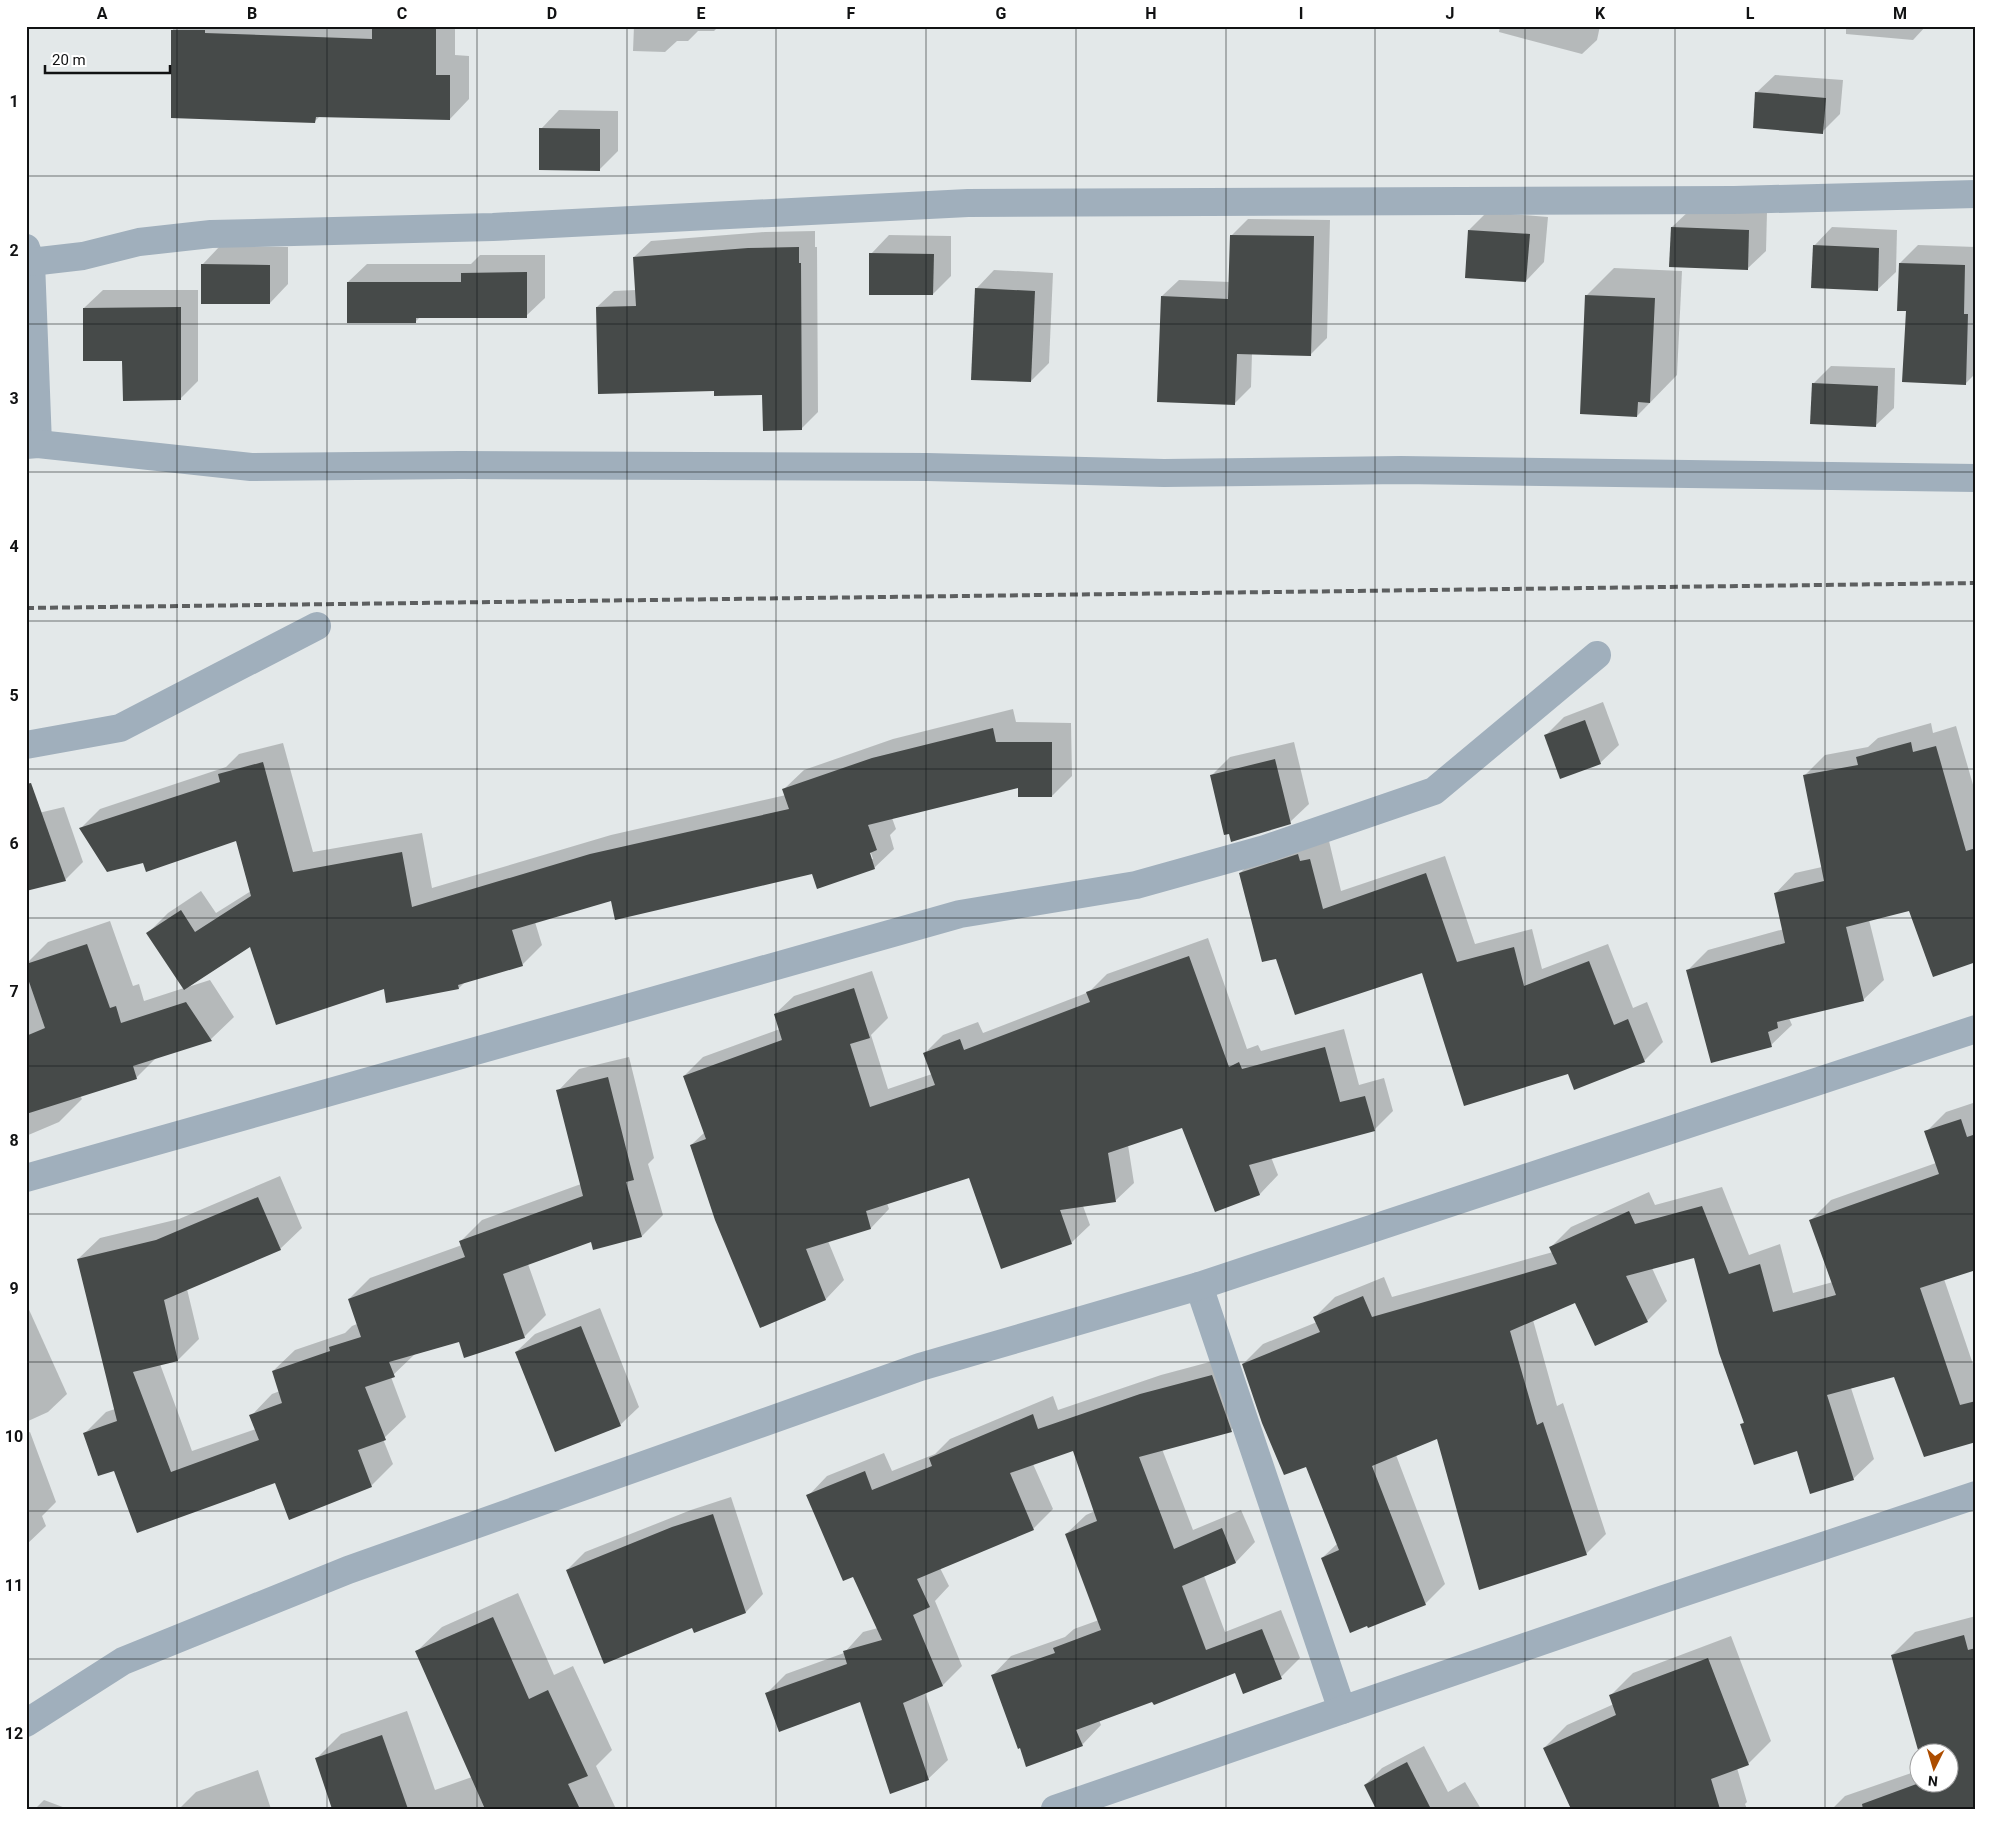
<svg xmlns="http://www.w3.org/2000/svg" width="2002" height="1835" viewBox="0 0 2002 1835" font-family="Roboto,sans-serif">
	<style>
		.shadow { fill: #0003; fill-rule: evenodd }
		.building { fill: #464a49 }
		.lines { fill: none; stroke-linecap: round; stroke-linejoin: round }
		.minor { stroke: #a0afbc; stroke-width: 28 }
		.rail { stroke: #5d5f60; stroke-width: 4; stroke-dasharray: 8 4; stroke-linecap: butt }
		.grid { fill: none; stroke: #111213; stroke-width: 1; stroke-opacity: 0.55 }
		.neatline { fill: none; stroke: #111213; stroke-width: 2 }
		.grid-label { font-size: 16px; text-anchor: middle; font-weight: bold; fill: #111213 }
	</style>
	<rect width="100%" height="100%" fill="#e3e8e9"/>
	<!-- shadow -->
	<g class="shadow">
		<polygon points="173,26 455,26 455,55 469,56 469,99 450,119 320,116 315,121 172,117"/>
		<polygon points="634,26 719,26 714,31 698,31 688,41 677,41 665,52 633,51"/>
		<polygon points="1500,26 1600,26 1597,40 1582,54 1499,32"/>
		<polygon points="1846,26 1926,26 1913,40 1846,34"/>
		<polygon points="1775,75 1843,80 1840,114 1822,132 1756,93"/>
		<polygon points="559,110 618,111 618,151 600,169 541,129"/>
		<polygon points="1691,209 1767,212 1766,251 1747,269 1672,227"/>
		<polygon points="1487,212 1548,217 1544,262 1526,281 1469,230"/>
		<polygon points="1248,219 1330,220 1327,338 1310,355 1252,353 1251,387 1234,404 1162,296 1179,280 1230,282 1231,236"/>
		<polygon points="1832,227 1897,230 1896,272 1877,290 1814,246"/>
		<polygon points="815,231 815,247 817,247 818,412 802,428 763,393 715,390 597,307 614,291 636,290 634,257 651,241 765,232"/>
		<polygon points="889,235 951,236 951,276 933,294 871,254"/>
		<polygon points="1918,245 1976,247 1976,373 1965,384 1907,310 1900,263"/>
		<polygon points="220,246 288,247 288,284 270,303 202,265"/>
		<polygon points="480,255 545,255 545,298 526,316 420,317 415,322 348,282 367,264 471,264"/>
		<polygon points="1614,268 1682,271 1677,375 1637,416 1587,295"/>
		<polygon points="994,270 1053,273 1049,363 1031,381 976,289"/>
		<polygon points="103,290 198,290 198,381 180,399 123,359 84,308"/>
		<polygon points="1831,366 1895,368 1894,408 1875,426 1813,384"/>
		<polygon points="1603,702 1619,745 1600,763 1546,735 1564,717"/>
		<path d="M 1013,709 L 1016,722 L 1071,723 L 1072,776 L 1052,796 L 1020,786 L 892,818 L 896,829 L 890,835 L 894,849 L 874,868 L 813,873 L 612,900 L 535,922 L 542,945 L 522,965 L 466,981 L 459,988 L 385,988 L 251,945 L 188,987 L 210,980 L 234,1017 L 211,1039 L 158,1056 L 136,1078 L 80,1096 L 82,1099 L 59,1122 L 26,1136 L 26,964 L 48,942 L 110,921 L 133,986 L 139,984 L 144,1001 L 184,988 L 148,933 L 168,913 L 201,891 L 216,913 L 251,891 L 237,839 L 143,861 L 80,829 L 100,809 L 226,767 L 239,754 L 283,743 L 313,852 L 422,833 L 432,888 L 611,835 L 786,795 L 784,789 L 804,770 L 893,739 ZM 869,847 L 873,859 L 870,859 Z"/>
		<polygon points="1931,723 1933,733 1956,726 1976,795 1976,960 1910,910 1869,920 1884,980 1863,1000 1789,1018 1792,1025 1771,1045 1687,971 1708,950 1784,929 1775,894 1795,873 1822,867 1805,775 1825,755 1868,747 1878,738"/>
		<polygon points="1294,742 1309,804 1290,822 1211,776 1230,757"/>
		<polygon points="64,807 83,862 65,880 26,816"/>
		<polygon points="1329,841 1341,891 1445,856 1475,944 1532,929 1542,969 1608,944 1633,1008 1647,1002 1663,1042 1644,1061 1568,1072 1423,971 1276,957 1240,873 1259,854"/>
		<polygon points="1208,938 1247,1049 1258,1045 1261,1051 1344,1029 1359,1085 1384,1078 1393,1111 1375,1129 1271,1157 1278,1175 1260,1194 1215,1211 1182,1126 1128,1145 1134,1183 1115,1201 1083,1206 1090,1225 1071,1243 970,1177 887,1203 889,1209 871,1228 828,1241 844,1280 826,1299 761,1326 691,1145 705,1132 684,1076 703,1057 780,1029 775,1014 794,996 872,971 888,1018 871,1035 888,1089 932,1074 924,1054 943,1035 978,1022 983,1033 1089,992 1107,974"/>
		<polygon points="629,1057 654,1158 648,1164 663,1215 642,1236 592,1241 528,1264 546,1315 524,1337 460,1341 415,1354 391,1377 406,1417 383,1439 393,1464 371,1486 276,1481 115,1469 84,1434 106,1412 115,1409 78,1259 100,1238 179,1219 280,1176 302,1228 280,1249 187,1289 199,1339 178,1360 160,1364 192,1451 256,1429 251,1416 272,1394 280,1391 273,1371 295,1350 345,1333 352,1326 357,1324 349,1299 370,1278 462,1245 460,1242 482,1220 581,1184 558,1091 579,1069"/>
		<polygon points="1976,1102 1976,1268 1944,1279 1976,1373 1976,1441 1895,1376 1851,1388 1874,1459 1853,1479 1797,1449 1741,1425 1745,1421 1694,1256 1652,1268 1667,1301 1647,1321 1576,1302 1533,1320 1557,1406 1563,1403 1606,1534 1586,1554 1438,1437 1396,1455 1445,1584 1425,1604 1322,1558 1338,1543 1307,1465 1243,1364 1263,1344 1317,1322 1315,1317 1335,1297 1384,1277 1392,1297 1553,1252 1551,1247 1571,1227 1649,1192 1655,1205 1722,1187 1749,1255 1780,1244 1793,1293 1833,1282 1811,1220 1831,1200 1936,1163 1926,1132 1946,1112"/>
		<polygon points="26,1303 67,1394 48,1412 26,1422"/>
		<polygon points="600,1308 639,1407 620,1425 516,1352 535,1334"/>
		<polygon points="1232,1356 1250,1411 1231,1430 1162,1449 1193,1530 1241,1510 1255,1542 1236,1562 1204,1576 1225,1632 1281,1610 1300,1658 1281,1677 1235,1671 1099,1720 1101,1725 1082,1745 992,1676 1011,1656 1065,1637 1074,1629 1099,1620 1066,1534 1086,1515 1095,1511 1074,1449 1033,1464 1053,1509 1033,1529 940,1568 949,1586 935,1601 962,1666 943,1685 925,1693 948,1760 928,1779 861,1701 767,1693 786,1674 844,1653 863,1632 878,1628 854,1575 808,1496 827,1476 884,1453 892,1471 935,1454 950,1439 1053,1396 1058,1410 1161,1375"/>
		<polygon points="30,1432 56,1502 42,1516 46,1526 26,1545 26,1433"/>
		<polygon points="731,1497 763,1594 746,1612 693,1627 567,1570 585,1552 691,1510"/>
		<polygon points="518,1593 554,1675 573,1666 612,1750 596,1766 616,1809 371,1809 316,1759 341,1734 407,1711 435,1790 472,1777 416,1652 442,1627"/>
		<polygon points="1976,1616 1976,1809 1832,1809 1845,1796 1920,1770 1920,1782 1950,1782 1950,1752 1920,1753 1892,1655 1915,1632"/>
		<polygon points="1731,1636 1771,1741 1748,1764 1737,1768 1747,1802 1745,1804 1747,1809 1572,1809 1544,1748 1567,1725 1614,1704 1610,1696 1633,1673"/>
		<polygon points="1424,1746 1448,1792 1465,1782 1481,1809 1378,1809 1365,1785 1382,1768"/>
		<polygon points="258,1770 271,1809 179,1809 196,1792"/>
		<polygon points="44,1800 68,1809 35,1809"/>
	</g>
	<!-- building -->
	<g class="building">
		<polygon points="372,26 436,26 436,75 450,75 450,120 316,117 315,123 171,118 171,30 205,30 205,33 372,39"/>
		<polygon points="1755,92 1826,98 1823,134 1753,128"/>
		<polygon points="539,128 600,129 600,171 539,170"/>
		<polygon points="1671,227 1749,230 1748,270 1669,267"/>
		<polygon points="1468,230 1530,234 1526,282 1465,278"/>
		<polygon points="1230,235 1314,236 1311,356 1237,354 1235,405 1157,402 1161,296 1228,299"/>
		<polygon points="1813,245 1879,248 1878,291 1811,288"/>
		<polygon points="799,247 799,263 801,263 802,430 763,431 762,395 714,396 714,391 598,394 596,307 636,306 633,257 748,248"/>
		<polygon points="869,253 934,254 933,295 869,295"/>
		<polygon points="1899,263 1965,265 1964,314 1968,314 1966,385 1902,382 1906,311 1897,311"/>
		<polygon points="201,264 270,265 270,304 201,304"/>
		<polygon points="527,272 527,318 416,318 416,323 347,323 347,282 461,282 461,273"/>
		<polygon points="975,288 1035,291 1031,382 971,380"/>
		<polygon points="1585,295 1655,298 1650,403 1638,402 1637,417 1580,414"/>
		<polygon points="181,307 181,400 123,401 122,361 83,361 83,308"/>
		<polygon points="1812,383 1878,386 1876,427 1810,424"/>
		<polygon points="1585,720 1601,764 1560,779 1544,735"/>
		<polygon points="993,728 996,742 1052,742 1052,797 1018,797 1018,788 868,825 877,850 870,853 875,869 817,889 812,874 615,920 611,901 512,930 523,966 458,985 459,989 386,1003 384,989 276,1025 250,947 184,990 146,933 181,910 195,932 251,896 236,841 146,872 143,863 107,872 79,828 220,782 218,774 263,762 293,872 402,852 412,907 590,854 789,809 782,789 872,758"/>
		<polygon points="1911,742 1913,752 1936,746 1966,851 1976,848 1976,962 1933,977 1909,911 1846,927 1864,1001 1777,1022 1778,1028 1768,1032 1772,1047 1711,1063 1686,970 1785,943 1774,893 1824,881 1803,775 1858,765 1856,757"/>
		<polygon points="1275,759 1291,824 1231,842 1229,834 1224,835 1210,775"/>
		<polygon points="31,783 66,881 26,891 26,784"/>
		<polygon points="1298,854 1300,861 1310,859 1323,909 1426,873 1457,962 1514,947 1524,986 1589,961 1614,1025 1628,1019 1645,1062 1574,1090 1568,1074 1464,1106 1422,973 1295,1015 1276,959 1262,962 1239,873"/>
		<polygon points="87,944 110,1008 116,1006 121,1023 186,1002 212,1041 133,1066 137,1079 26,1114 26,1036 45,1028 26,973 26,964"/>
		<polygon points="1189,956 1229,1067 1239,1062 1242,1069 1325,1047 1340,1102 1365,1096 1375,1131 1249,1165 1260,1195 1215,1212 1182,1128 1108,1153 1116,1202 1060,1210 1072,1244 1001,1269 969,1178 866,1211 871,1229 806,1249 826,1300 760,1328 715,1220 690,1145 706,1139 683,1076 782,1040 774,1014 854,988 870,1038 850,1044 870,1107 935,1085 923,1053 960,1039 964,1050 1090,1002 1086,992"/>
		<polygon points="608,1077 634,1180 626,1182 642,1237 593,1250 591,1242 503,1274 525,1338 464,1358 459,1342 389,1362 395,1377 365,1387 386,1440 358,1450 372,1487 289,1520 275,1483 137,1533 114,1471 98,1476 83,1433 117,1421 77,1259 156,1240 258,1197 281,1250 164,1300 178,1361 133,1372 171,1472 259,1440 249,1415 282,1403 272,1371 330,1351 329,1347 361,1337 348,1299 465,1257 459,1241 583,1196 556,1090"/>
		<polygon points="1961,1119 1967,1137 1976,1134 1976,1270 1920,1288 1960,1405 1976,1401 1976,1442 1924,1457 1894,1377 1827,1395 1854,1480 1810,1494 1797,1451 1754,1465 1740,1424 1744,1423 1719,1353 1694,1258 1626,1276 1648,1322 1595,1346 1575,1303 1510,1331 1537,1425 1543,1422 1587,1555 1479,1590 1437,1439 1372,1466 1426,1605 1368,1628 1367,1626 1350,1633 1321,1558 1339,1550 1306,1467 1284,1475 1262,1423 1242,1364 1320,1332 1313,1317 1363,1296 1372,1317 1557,1264 1549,1247 1629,1211 1635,1224 1702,1206 1729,1274 1760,1264 1773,1312 1836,1295 1809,1220 1939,1174 1924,1131"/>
		<polygon points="581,1326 621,1426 555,1452 515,1352"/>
		<polygon points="1212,1375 1232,1432 1139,1457 1174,1549 1222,1528 1236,1563 1182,1586 1206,1650 1262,1629 1282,1679 1243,1694 1235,1673 1154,1705 1152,1702 1076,1730 1083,1746 1026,1767 1020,1748 1018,1749 991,1675 1055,1653 1053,1648 1101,1630 1065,1534 1097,1521 1073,1451 1010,1473 1034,1530 917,1579 930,1607 913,1615 943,1686 903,1703 929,1780 890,1794 860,1702 779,1732 765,1693 847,1664 843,1651 882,1640 853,1577 843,1581 806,1495 865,1471 872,1490 932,1466 929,1458 1033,1414 1038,1429 1140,1394"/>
		<polygon points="713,1514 746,1613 694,1633 692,1628 604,1664 566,1570 672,1527"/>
		<polygon points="493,1617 529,1699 548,1690 588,1776 568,1784 580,1809 485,1809 415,1651"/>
		<polygon points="1964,1635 1968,1650 1976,1648 1976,1809 1863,1809 1862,1804 1922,1782 1950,1782 1950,1752 1920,1752 1920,1757 1891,1655"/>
		<polygon points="1708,1658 1749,1765 1711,1779 1720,1809 1571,1809 1543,1748 1616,1715 1609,1695"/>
		<polygon points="382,1735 408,1809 332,1809 315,1758"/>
		<polygon points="1407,1762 1431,1809 1376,1809 1364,1785"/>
	</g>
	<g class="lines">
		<!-- minor -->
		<g class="minor">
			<polyline points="26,248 31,262 38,444"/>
			<polyline points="31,262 83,256 139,242 211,234 493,227 968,203 1734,200 1976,194"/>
			<polyline points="26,445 38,444 251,467 460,465 927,467 1164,473 1401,470 1976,478"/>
			<polyline points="26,745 120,728 317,626"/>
			<polyline points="26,1178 960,914 1136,885 1265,849 1434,791 1597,655"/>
			<polyline points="1199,1286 1342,1710"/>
			<polyline points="26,1723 123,1661 348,1570 920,1367 1199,1286 1976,1029"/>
			<polyline points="1055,1809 1664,1599 1976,1495"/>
		</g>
		<!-- rail -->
		<polyline class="rail" points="26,608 1976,583"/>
	</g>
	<!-- grid -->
	<path class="grid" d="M 177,26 L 177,1809M 327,26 L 327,1809M 477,26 L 477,1809M 627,26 L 627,1809M 776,26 L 776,1809M 926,26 L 926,1809M 1076,26 L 1076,1809M 1226,26 L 1226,1809M 1375,26 L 1375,1809M 1525,26 L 1525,1809M 1675,26 L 1675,1809M 1825,26 L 1825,1809M 26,176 L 1976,176M 26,324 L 1976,324M 26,472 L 1976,472M 26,621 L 1976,621M 26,769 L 1976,769M 26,918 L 1976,918M 26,1066 L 1976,1066M 26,1214 L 1976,1214M 26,1362 L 1976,1362M 26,1511 L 1976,1511M 26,1659 L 1976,1659"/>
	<!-- border -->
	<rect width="2002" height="1835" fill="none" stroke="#ffffff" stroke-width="55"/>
	<!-- north arrow -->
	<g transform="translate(1934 1768) rotate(185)"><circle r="24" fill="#ffffff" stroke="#a0a0a1"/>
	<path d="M0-4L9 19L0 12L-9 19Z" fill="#ac4d00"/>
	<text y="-8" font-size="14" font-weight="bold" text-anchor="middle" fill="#111213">N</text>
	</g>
	<!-- scale -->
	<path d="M45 65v8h125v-8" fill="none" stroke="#111213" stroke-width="2.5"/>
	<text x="52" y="65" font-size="15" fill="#111213" stroke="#ffffff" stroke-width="4" paint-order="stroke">20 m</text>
	<rect x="28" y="28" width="1946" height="1780" class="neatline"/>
	<g class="grid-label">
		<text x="102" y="19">A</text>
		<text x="252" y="19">B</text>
		<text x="402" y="19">C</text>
		<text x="552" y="19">D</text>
		<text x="701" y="19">E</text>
		<text x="851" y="19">F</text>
		<text x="1001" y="19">G</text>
		<text x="1151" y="19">H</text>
		<text x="1301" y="19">I</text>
		<text x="1450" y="19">J</text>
		<text x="1600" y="19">K</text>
		<text x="1750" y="19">L</text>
		<text x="1900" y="19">M</text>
		<text x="14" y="107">1</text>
		<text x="14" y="256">2</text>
		<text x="14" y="404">3</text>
		<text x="14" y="552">4</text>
		<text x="14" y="701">5</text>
		<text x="14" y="849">6</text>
		<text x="14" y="997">7</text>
		<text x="14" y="1146">8</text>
		<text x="14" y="1294">9</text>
		<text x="14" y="1442">10</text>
		<text x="14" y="1591">11</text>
		<text x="14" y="1739">12</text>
	</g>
</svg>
